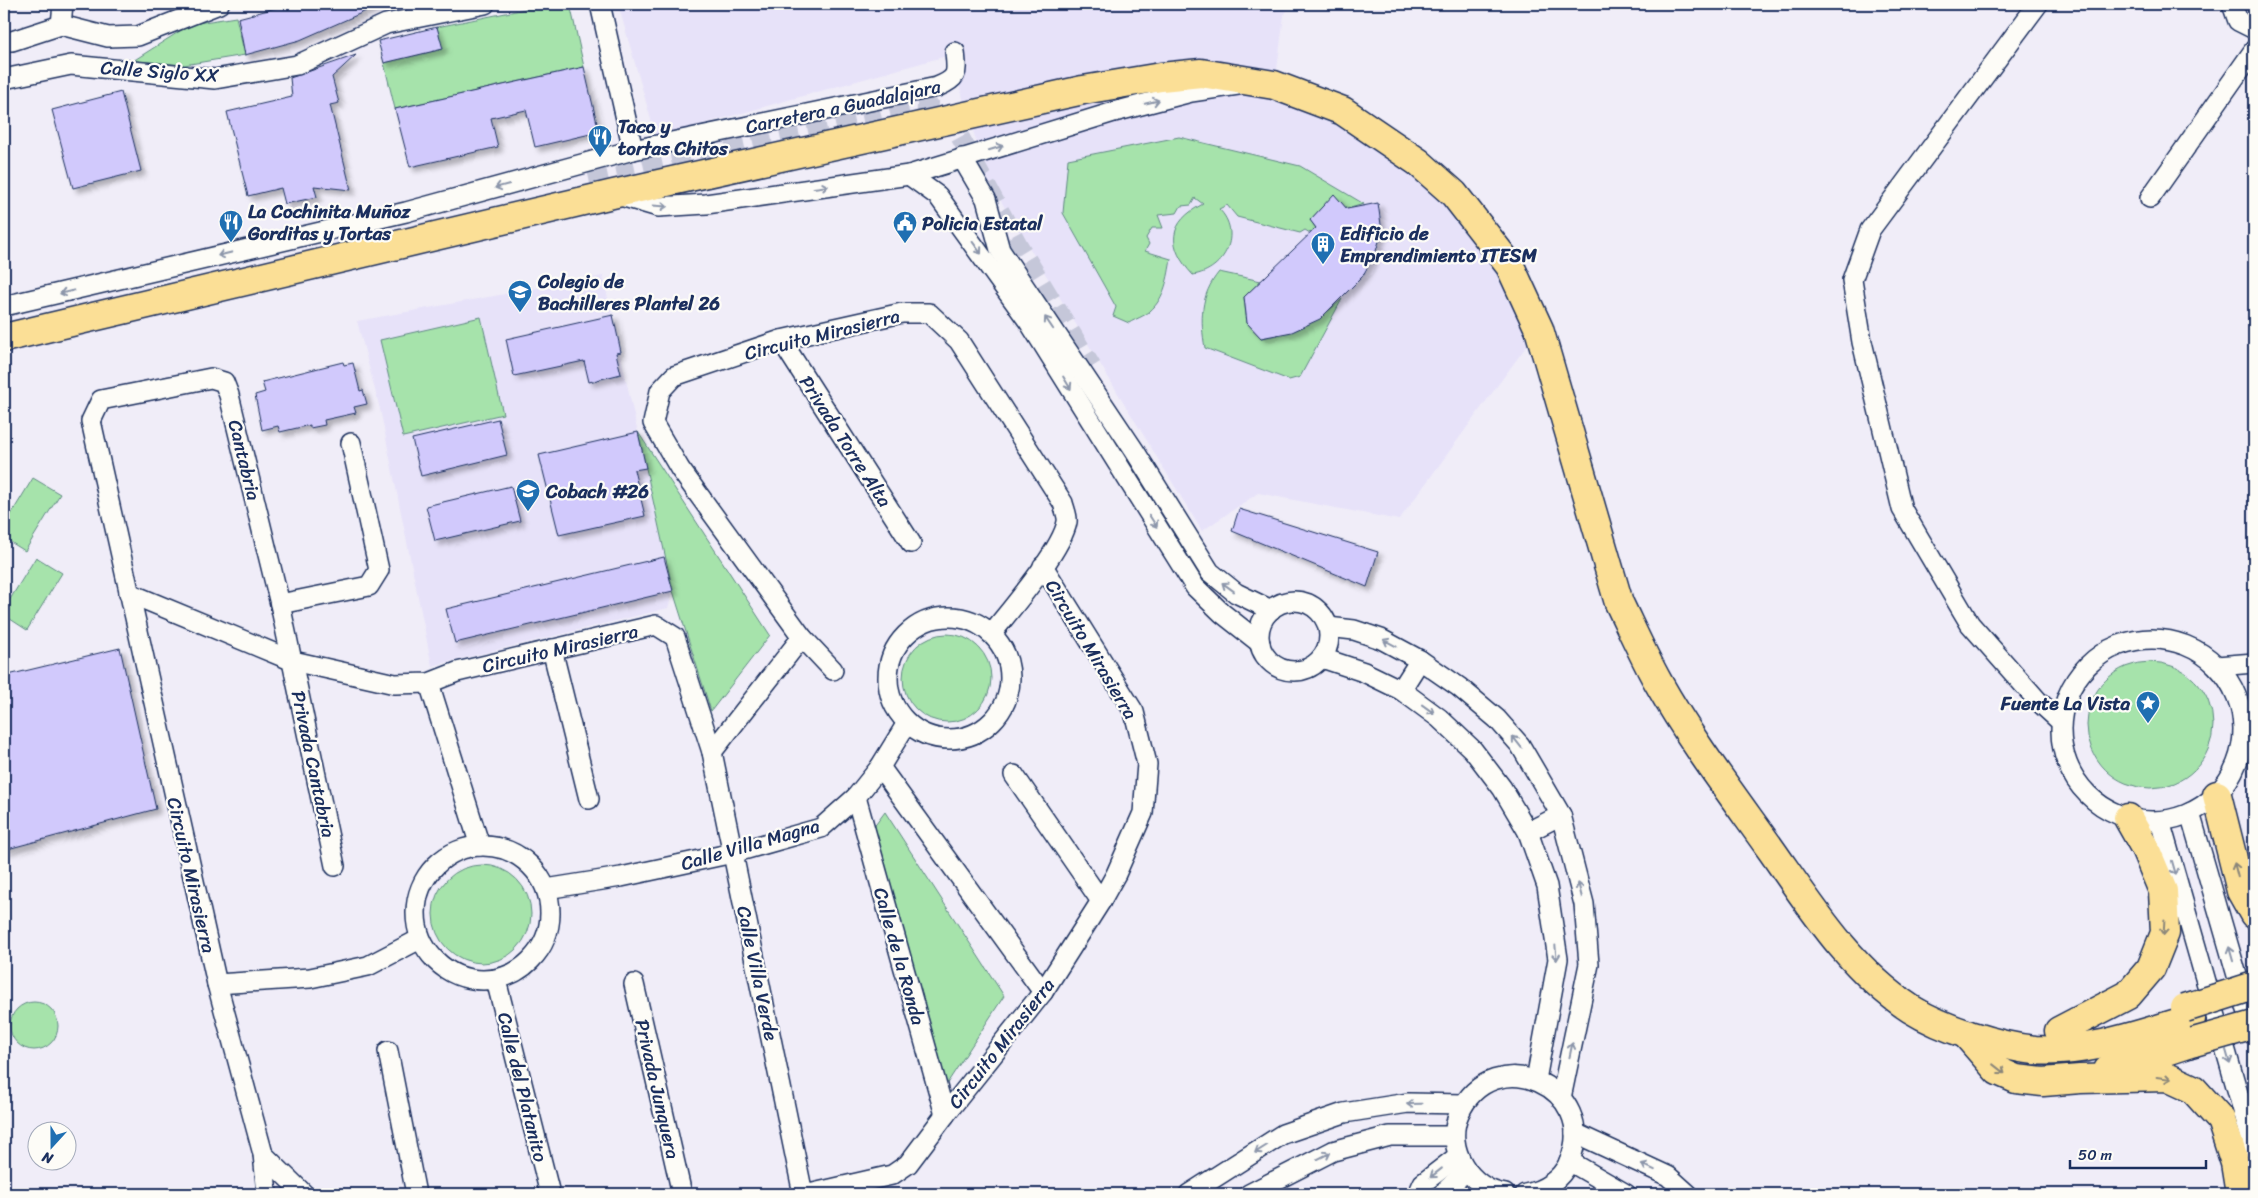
<svg xmlns="http://www.w3.org/2000/svg" width="2258" height="1198" viewBox="0 0 2258 1198" font-family="Sriracha,sans-serif">
	<style>
		.built { fill: #e7e2f9 }
		.green { fill: #a6e3ab; stroke: #608984 }
		.building { fill: #d1c9fc; stroke: #1b2f5e; filter: url(#shadow) }
		.lines { fill: none; stroke-linecap: round; stroke-linejoin: round }
		.minor-tunnel { stroke: #c5c7d9; stroke-width: 19; stroke-dasharray: 19 9; stroke-linecap: butt }
		.minor-casing { stroke: #1b2f5e; stroke-width: 22 }
		.highway-casing { stroke: #1b2f5e; stroke-width: 31 }
		.minor { stroke: #fdfcf7; stroke-width: 19 }
		.highway { stroke: #fbdf96; stroke-width: 28 }
		.highway-bridge-casing { stroke: #1b2f5e; stroke-width: 31; stroke-linecap: butt }
		.highway-bridge { stroke: #fbdf96; stroke-width: 28 }
		.oneway { stroke: #8c96aa }
		.oneway2 { stroke: #8b877a }
		.labels { text-anchor: middle; stroke-width: 4.5; stroke-linejoin: round; paint-order: stroke }
		.street-label { font-size: 19px; fill: #1b2f5e; stroke: #fdfcf7 }
		.poi-label { font-size: 19px; font-weight: bold; fill: #1b2f5e; stroke: #fdfcf7; text-anchor: start }
	</style>
	<defs>
		<filter id="shadow"><feDropShadow dx="4.5" dy="4.5" stdDeviation="2.5" flood-color="#0004"/></filter>
	</defs>
	<rect width="100%" height="100%" fill="#f0edf8"/>
	<filter id="ink" filterUnits="userSpaceOnUse"><feTurbulence type="fractalNoise" baseFrequency=".02" numOctaves="2"/><feDisplacementMap in="SourceGraphic" scale="10" xChannelSelector="R" yChannelSelector="G"/><feConvolveMatrix kernelMatrix="1 2 1 2 8 2 1 2 1" color-interpolation-filters="sRGB"/></filter>
	<g filter="url(#ink)">
		<!-- built -->
		<g class="built">
			<polygon points="618,4 1292,4 1284,15 1275,85 1418,162 1539,329 1399,520 1258,493 1202,531 988,180 950,55 656,137"/>
			<polygon points="603,276 673,591 668,608 432,666 380,409 357,321"/>
		</g>
		<!-- green -->
		<g class="green">
			<polygon points="550,4 570,4 584,67 395,109 384,63 442,49 437,27"/>
			<polygon points="236,17 245,55 184,65 133,61 191,24"/>
			<path d="M 1179,137 L 1300,166 L 1364,204 L 1347,209 L 1334,195 L 1310,220 L 1316,228 L 1310,233 L 1305,230 L 1300,233 L 1237,217 L 1227,205 L 1219,209 C 1243,233 1225,270 1193,275 C 1166,246 1168,222 1203,204 L 1195,198 L 1191,205 L 1181,206 L 1177,213 L 1158,215 L 1163,228 L 1152,228 L 1146,238 L 1149,244 L 1145,251 L 1171,259 C 1168,277 1165,298 1150,311 C 1145,316 1135,319 1129,323 L 1113,316 L 1116,307 L 1063,213 L 1068,159 Z"/>
			<path d="M 1219,272 L 1261,281 L 1244,297 L 1247,323 L 1261,338 C 1299,331 1314,325 1342,299 L 1300,377 L 1289,380 L 1205,348 C 1200,320 1200,295 1219,272 Z"/>
			<polygon points="481,317 503,414 403,437 380,340"/>
			<polygon points="638,432 770,635 711,711 673,591"/>
			<polygon points="33,478 60,494 25,551 4,538 4,526"/>
			<polygon points="36,557 62,573 27,630 4,615 4,609"/>
			<circle cx="947" cy="678" r="44"/>
			<circle cx="2150" cy="725" r="63"/>
			<polygon points="885,812 1004,996 944,1088 873,828"/>
			<circle cx="482" cy="914" r="49"/>
			<circle cx="34" cy="1026" r="24"/>
		</g>
		<!-- building -->
		<g class="building">
			<polygon points="291,4 382,4 300,40 245,55 238,18"/>
			<polygon points="437,27 443,49 384,63 378,41"/>
			<polygon points="356,55 332,77 339,103 330,105 351,190 314,186 317,197 285,204 281,188 248,196 227,112 292,97 290,78"/>
			<polygon points="584,67 599,132 535,147 526,110 491,118 498,147 410,167 395,109"/>
			<polygon points="121,92 141,171 73,188 52,110"/>
			<polygon points="1334,194 1347,209 1378,203 1382,232 1375,254 1362,277 1320,319 1292,332 1261,338 1247,323 1244,297 1316,228 1310,220"/>
			<polygon points="613,315 621,352 616,353 621,374 589,382 584,361 514,376 506,339"/>
			<polygon points="343,362 344,365 353,363 360,391 363,390 367,404 354,407 356,413 324,420 325,425 310,428 310,425 280,432 278,426 262,430 255,395 265,392 262,382"/>
			<polygon points="498,419 507,455 421,476 412,439"/>
			<polygon points="638,432 646,468 634,470 645,516 559,535 539,455"/>
			<polygon points="511,486 520,521 435,541 426,506"/>
			<polygon points="1239,509 1378,552 1367,587 1232,531"/>
			<polygon points="664,557 673,591 455,643 446,609"/>
			<polygon points="120,648 156,809 4,850 4,676"/>
		</g>
		<g class="lines">
			<!-- minor-tunnel -->
			<path class="minor-tunnel" d="M 588,174 L 910,106 C 934,106 945,112 958,133 L 1019,246 L 1092,367"/>
			<defs>
				<g id="minor">
					<polyline points="600,4 633,150"/>
					<polyline points="2038,4 1870,230 1852,280 1862,342 1902,509 1970,624 2038,701 2060,721"/>
					<polyline points="2232,4 2238,21 2254,29"/>
					<polyline points="61,25 63,4"/>
					<polyline points="4,41 12,41 61,25 108,37 138,36 219,4"/>
					<polyline points="4,79 71,65 215,79 297,65 386,24 485,4"/>
					<polyline points="962,158 986,199 1000,250 1134,450 1210,572 1236,593 1271,610"/>
					<polyline points="909,175 938,196 1029,322 1195,587 1222,613 1260,643"/>
					<polyline points="617,195 658,207 706,204 909,175 1114,112 1191,92 1238,85"/>
					<polyline points="2150,198 2254,50"/>
					<path d="M 4,306 L 406,212 L 633,150 L 937,87 C 959,78 957,73 955,52"/>
					<polyline points="781,340 911,543"/>
					<polyline points="129,593 293,661 395,684 429,683 457,672 656,625 675,637 712,752 803,1194"/>
					<circle cx="1294" cy="636" r="35"/>
					<polyline points="280,604 369,586 379,570 351,443"/>
					<circle cx="949" cy="678" r="61"/>
					<polyline points="1328,627 1354,630 1381,639 1420,660 1459,687 1497,719 1520,745 1561,815 1584,904 1589,964 1561,1098"/>
					<circle cx="2152" cy="730" r="91"/>
					<polyline points="552,649 589,799"/>
					<polyline points="1322,658 1364,672 1401,690 1439,718 1473,750 1502,788 1528,832 1547,886 1558,959 1536,1080"/>
					<polyline points="2217,666 2254,663"/>
					<path d="M 833,670 L 802,637 L 680,469 L 653,423 L 660,391 L 674,376 L 781,340 L 902,313 L 929,313 L 959,341 L 1063,503 C 1064,508 1068,516 1067,522 C 1062,550 1011,609 992,633"/>
					<polyline points="429,683 480,846"/>
					<polyline points="1401,690 1420,660"/>
					<polyline points="712,752 802,637"/>
					<polyline points="880,767 1043,992"/>
					<polyline points="1014,775 1101,901"/>
					<polyline points="856,797 945,1115"/>
					<polyline points="2190,813 2254,1034"/>
					<polyline points="2160,821 2254,1149"/>
					<polyline points="1528,832 1561,815"/>
					<circle cx="483" cy="913" r="67"/>
					<polyline points="546,889 621,877 733,853 821,828 856,797 880,767 907,723"/>
					<polyline points="496,980 550,1194"/>
					<polyline points="217,984 310,978 368,966 420,939"/>
					<polyline points="634,984 682,1194"/>
					<polyline points="388,1051 416,1194"/>
					<polyline points="1575,1133 1668,1176 1688,1194"/>
					<polyline points="263,1154 304,1194"/>
					<polyline points="1569,1161 1626,1194"/>
					<polyline points="267,1194 263,1154 217,984 91,421 101,400 211,378 224,382 229,395 280,604 335,866"/>
					<polyline points="809,1194 892,1175 908,1164 945,1115 1043,992 1101,901 1116,874 1143,813 1147,764 1134,712 1043,566"/>
					<polyline points="1189,1194 1283,1134 1344,1113 1408,1103 1463,1104"/>
					<polyline points="1249,1194 1333,1151 1390,1136 1454,1136"/>
					<polyline points="1418,1194 1423,1183 1458,1156"/>
					<polyline points="1442,1194 1466,1171"/>
					<path d="M 1505,1194 C 1470,1189 1444,1148 1459,1114 C 1492,1039 1602,1088 1569,1162 C 1561,1179 1544,1191 1525,1194"/>
				</g>
				<g id="highway">
					<path d="M 4,338 L 613,194 L 1083,90 L 1161,77 L 1201,73 L 1274,85 L 1343,111 L 1418,162 L 1454,194 L 1510,266 L 1539,329 L 1619,603 C 1632,630 1644,657 1658,682 C 1691,741 1733,796 1772,851 C 1812,908 1851,970 1911,1009 C 1943,1029 1997,1046 2035,1050 C 2088,1054 2141,1033 2191,1019"/>
					<polyline points="2217,795 2241,891 2254,914"/>
					<polyline points="2059,1031 2128,995 2151,968 2165,933 2163,891 2145,848 2128,818"/>
					<polyline points="1966,1034 1998,1071 2016,1079 2043,1082 2080,1079 2167,1077 2193,1089 2221,1120 2235,1163 2240,1194"/>
					<polyline points="2108,1070 2194,1042"/>
				</g>
			</defs>
			<!-- minor casing -->
			<use href="#minor" class="minor-casing"/>
			<!-- highway casing -->
			<use href="#highway" class="highway-casing"/>
			<!-- minor -->
			<use href="#minor" class="minor"/>
			<!-- highway -->
			<use href="#highway" class="highway"/>
			<defs>
				<g id="highway-bridge">
					<polyline points="2185,1008 2254,986"/>
					<polyline points="2194,1042 2254,1025"/>
				</g>
			</defs>
			<!-- highway-bridge casing -->
			<use href="#highway-bridge" class="highway-bridge-casing"/>
			<!-- highway-bridge -->
			<use href="#highway-bridge" class="highway-bridge"/>
		</g>
		<!-- one-way arrows -->
		<defs><path id="oneway-shaft" d="M-6 0H5M1.5-3L5.5 0L1.5 3" fill="none" stroke-width="1.6" stroke-linecap="round" stroke-linejoin="round" transform="scale(1.25)"/></defs>
		<g class="oneway">
			<use href="#oneway-shaft" transform="translate(1152 102) rotate(-14)"/>
			<use href="#oneway-shaft" transform="translate(996 148) rotate(-17)"/>
			<use href="#oneway-shaft" transform="translate(502 186) rotate(165)"/>
			<use href="#oneway-shaft" transform="translate(821 187) rotate(-8)"/>
			<use href="#oneway-shaft" transform="translate(660 206) rotate(4)"/>
			<use href="#oneway-shaft" transform="translate(977 248) rotate(54)"/>
			<use href="#oneway-shaft" transform="translate(225 254) rotate(167)"/>
			<use href="#oneway-shaft" transform="translate(67 292) rotate(167)"/>
			<use href="#oneway-shaft" transform="translate(1049 323) rotate(-124)"/>
			<use href="#oneway-shaft" transform="translate(1067 383) rotate(59)"/>
			<use href="#oneway-shaft" transform="translate(1153 521) rotate(57)"/>
			<use href="#oneway-shaft" transform="translate(1228 587) rotate(-144)"/>
			<use href="#oneway-shaft" transform="translate(1390 643) rotate(-152)"/>
			<use href="#oneway-shaft" transform="translate(1428 709) rotate(36)"/>
			<use href="#oneway-shaft" transform="translate(1517 742) rotate(-128)"/>
			<use href="#oneway-shaft" transform="translate(2174 868) rotate(74)"/>
			<use href="#oneway-shaft" transform="translate(1580 890) rotate(-104)"/>
			<use href="#oneway-shaft" transform="translate(1556 953) rotate(85)"/>
			<use href="#oneway-shaft" transform="translate(2231 954) rotate(-106)"/>
			<use href="#oneway-shaft" transform="translate(1571 1050) rotate(-78)"/>
			<use href="#oneway-shaft" transform="translate(2228 1057) rotate(74)"/>
			<use href="#oneway-shaft" transform="translate(1414 1104) rotate(179)"/>
			<use href="#oneway-shaft" transform="translate(1261 1149) rotate(148)"/>
			<use href="#oneway-shaft" transform="translate(1324 1156) rotate(-27)"/>
			<use href="#oneway-shaft" transform="translate(1648 1167) rotate(-155)"/>
			<use href="#oneway-shaft" transform="translate(1436 1173) rotate(142)"/>
		</g>
		<g class="oneway2">
			<use href="#oneway-shaft" transform="translate(2236 870) rotate(-104)"/>
			<use href="#oneway-shaft" transform="translate(2164 928) rotate(93)"/>
			<use href="#oneway-shaft" transform="translate(1999 1069) rotate(38)"/>
			<use href="#oneway-shaft" transform="translate(2164 1078) rotate(8)"/>
		</g>
	</g>
	<!-- icons -->
	<defs>
		<symbol id="restaurant-pin" viewBox="-11 -11 22 30"><path d="M0 17L-7.5 6A9.5 9.5 0 1 1 7.5 6Z" fill="#1f6fb2" stroke="#fdfcf7"/><path d="M-5-6h1v4h1v-4h1v4h1v-4h1v5L-1.5 .5V6h-2V.5L-5-1ZM5-6V6H3V1.5H1.5Q1.5-4 5-6Z" fill="#fff"/></symbol>
		<symbol id="civic-pin" viewBox="-11 -11 22 30"><path d="M0 17L-7.5 6A9.5 9.5 0 1 1 7.5 6Z" fill="#1f6fb2" stroke="#fdfcf7"/><path d="M-.6-6.5H3V-4.5H.6V-3L4-1V1h2V6H-6V1h2V-1L-.6-3ZM-1.2 2.5V6h2.4V2.5Z" fill="#fff"/></symbol>
		<symbol id="building-pin" viewBox="-11 -11 22 30"><path d="M0 17L-7.5 6A9.5 9.5 0 1 1 7.5 6Z" fill="#1f6fb2" stroke="#fdfcf7"/><path d="M-4-6H4V6H1V3H-1V6H-4ZM-2.5-4.3h1.7v1.8h-1.7ZM.8-4.3h1.7v1.8H.8ZM-2.5-1h1.7V.8h-1.7ZM.8-1h1.7V.8H.8Z" fill="#fff"/></symbol>
		<symbol id="school-pin" viewBox="-11 -11 22 30"><path d="M0 17L-7.5 6A9.5 9.5 0 1 1 7.5 6Z" fill="#1f6fb2" stroke="#fdfcf7"/><path d="M0-5L7-2L0 1L-7-2ZM-4 1L0 2.5L4 1V4Q0 6-4 4Z" fill="#fff"/></symbol>
		<symbol id="sight-pin" viewBox="-11 -11 22 30"><path d="M0 17L-7.5 6A9.5 9.5 0 1 1 7.5 6Z" fill="#1f6fb2" stroke="#fdfcf7"/><path d="M0-6L1.8-2.2L6-1.7L2.9 1.2L3.7 5.4L0 3.3L-3.7 5.4L-2.9 1.2L-6-1.7L-1.8-2.2Z" fill="#fff"/></symbol>
	</defs>
	<g fill-rule="evenodd">
		<use href="#restaurant-pin" x="586" y="123" width="28" height="38"/>
		<use href="#restaurant-pin" x="217" y="208" width="28" height="38"/>
		<use href="#civic-pin" x="891" y="209" width="28" height="38"/>
		<use href="#building-pin" x="1309" y="230" width="28" height="38"/>
		<use href="#school-pin" x="506" y="278" width="28" height="38"/>
		<use href="#school-pin" x="514" y="477" width="28" height="38"/>
		<use href="#sight-pin" x="2134" y="689" width="28" height="38"/>
	</g>
	<g class="labels">
		<!-- street labels -->
		<g class="street-label">
			<text transform="translate(160 71) rotate(4)" y="7">Calle Siglo XX</text>
			<text transform="translate(843 106) rotate(-12)" y="7">Carretera a Guadalajara</text>
			<text transform="translate(822 334) rotate(-14)" y="7">Circuito Mirasierra</text>
			<text transform="translate(846 441) rotate(57)" y="7">Privada Torre Alta</text>
			<text transform="translate(245 460) rotate(76)" y="7">Cantabria</text>
			<text transform="translate(560 648) rotate(-13)" y="7">Circuito Mirasierra</text>
			<text transform="translate(1092 649) rotate(59)" y="7">Circuito Mirasierra</text>
			<text transform="translate(314 764) rotate(78)" y="7">Privada Cantabria</text>
			<text transform="translate(750 844) rotate(-16)" y="7">Calle Villa Magna</text>
			<text transform="translate(192 875) rotate(77)" y="7">Circuito Mirasierra</text>
			<text transform="translate(900 956) rotate(74)" y="7">Calle de la Ronda</text>
			<text transform="translate(758 973) rotate(78)" y="7">Calle Villa Verde</text>
			<text transform="translate(1001 1043) rotate(-52)" y="7">Circuito Mirasierra</text>
			<text transform="translate(523 1087) rotate(76)" y="7">Calle del Platanito</text>
			<text transform="translate(658 1089) rotate(77)" y="7">Privada Junquera</text>
		</g>
		<!-- poi labels -->
		<g class="poi-label">
			<text x="618" y="133">Taco y<tspan x="618" dy="22">tortas Chitos</tspan></text>
			<text x="248" y="218">La Cochinita Muñoz<tspan x="248" dy="22">Gorditas y Tortas</tspan></text>
			<text x="922" y="230">Policia Estatal</text>
			<text x="1340" y="240">Edificio de<tspan x="1340" dy="22">Emprendimiento ITESM</tspan></text>
			<text x="538" y="288">Colegio de<tspan x="538" dy="22">Bachilleres Plantel 26</tspan></text>
			<text x="546" y="498">Cobach #26</text>
			<text x="2130" y="710" text-anchor="end">Fuente La Vista</text>
		</g>
	</g>
	<!-- margin -->
	<rect width="2258" height="1198" fill="none" stroke="#fdfcf7" stroke-width="20"/>
	<rect x="10" y="10" width="2238" height="1178" fill="none" stroke="#1b2f5e" stroke-width="2" filter="url(#ink)"/>
	<!-- north arrow -->
	<g transform="translate(52 1146) rotate(201)"><circle r="24" fill="#fdfcf7" stroke="#a3aaba"/>
	<path d="M0-4L9 19L0 12L-9 19Z" fill="#1f6fb2"/>
	<text y="-8" font-size="14" font-weight="bold" text-anchor="middle" fill="#1b2f5e">N</text>
	</g>
	<!-- scale -->
	<path d="M2070 1160v8h136v-8" fill="none" stroke="#1b2f5e" stroke-width="2.5"/>
	<text x="2078" y="1160" font-size="15" fill="#1b2f5e" stroke="#fdfcf7" stroke-width="4" paint-order="stroke">50 m</text>
</svg>
